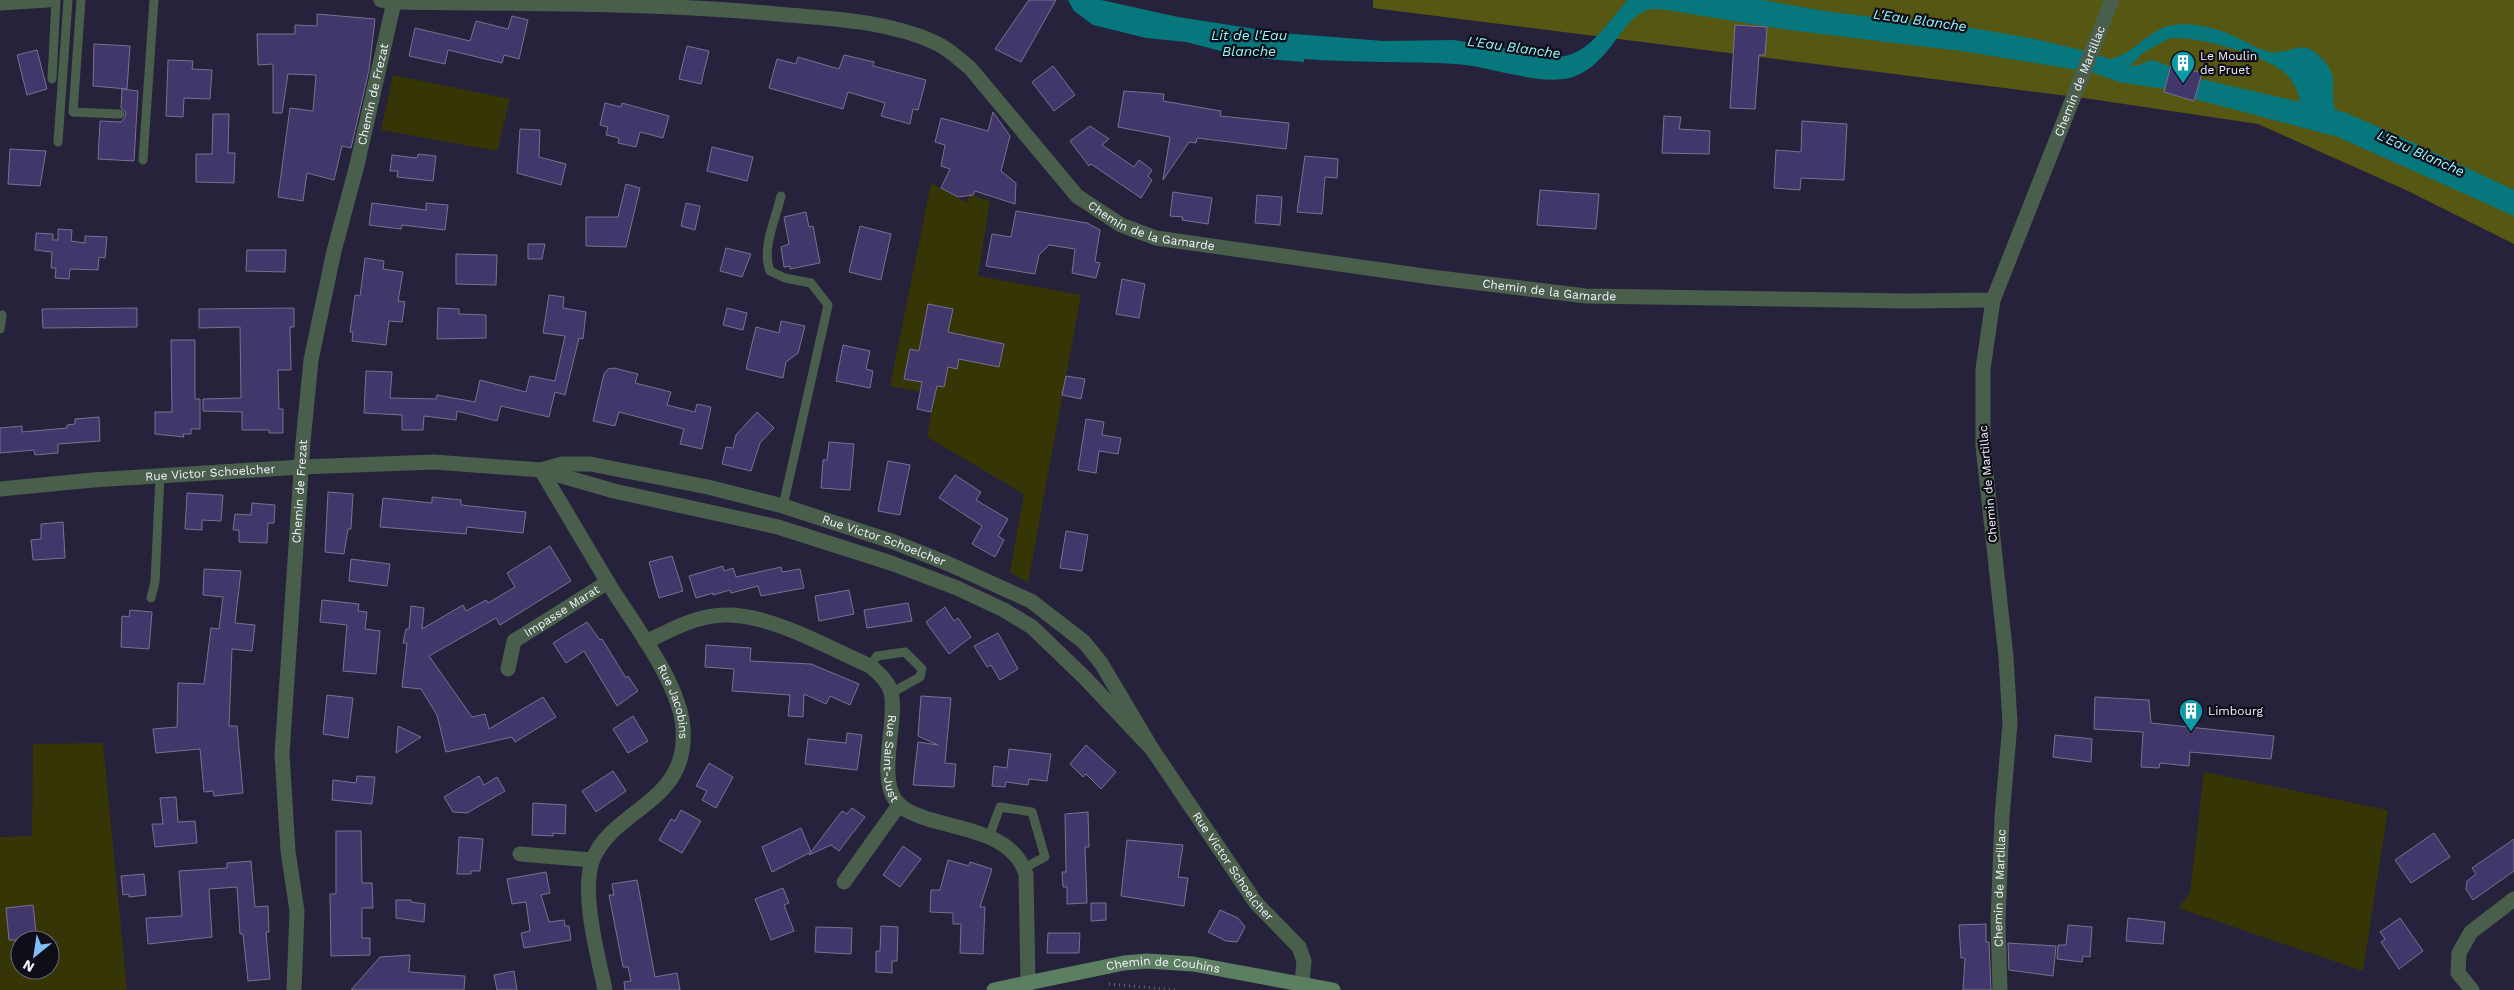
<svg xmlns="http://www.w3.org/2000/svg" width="2514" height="990" viewBox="0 0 2514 990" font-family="'Work Sans',sans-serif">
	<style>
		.green { fill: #353505; fill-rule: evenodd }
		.forest { fill: #565713 }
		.water { fill: #05777d }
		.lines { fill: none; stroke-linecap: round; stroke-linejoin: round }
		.stream { stroke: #05777d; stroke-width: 5.5 }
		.building { fill: #42376b; stroke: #767290 }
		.path { stroke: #69667a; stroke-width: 3; stroke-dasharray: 1 4; stroke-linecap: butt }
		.lane { stroke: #495f4c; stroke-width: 9 }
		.street { stroke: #495f4c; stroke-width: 15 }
		.secondary { stroke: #5c7e61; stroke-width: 15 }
		.labels { text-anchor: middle; stroke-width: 4.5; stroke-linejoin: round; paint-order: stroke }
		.poi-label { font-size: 12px; fill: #f4f2fd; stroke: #0f0d18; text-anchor: start }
		.street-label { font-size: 12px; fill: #f4f2fd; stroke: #0f0d18 }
		.water-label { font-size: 14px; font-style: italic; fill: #94f7fc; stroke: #0f0d18 }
	</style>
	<rect width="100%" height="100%" fill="#26223b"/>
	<!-- green -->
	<g class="green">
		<polygon points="393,75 510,99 497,151 381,130"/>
		<polygon points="931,183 967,203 969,194 990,201 978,276 1081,295 1028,583 1010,572 1024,494 927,437 935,394 890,386"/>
		<path d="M 103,743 L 127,990 L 0,990 L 0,837 L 32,836 L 33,744 ZM 20,940 L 50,940 L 50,970 L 20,970 Z"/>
		<polygon points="2204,772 2388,810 2363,971 2178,908 2190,893"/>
	</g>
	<!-- forest -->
	<polygon class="forest" points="1373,0 2514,0 2514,244 2406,190 2258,124 2084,98 1373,8"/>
	<!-- water -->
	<path class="water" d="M 1068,0 L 1101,0 L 1178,17 L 1282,33 L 1384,41 L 1454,40 L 1555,57 C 1589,57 1607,22 1628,0 L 1763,0 L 1830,12 L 1972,28 L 2035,39 L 2085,51 L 2110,59 C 2133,55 2146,32 2169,26 C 2190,21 2216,28 2236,37 C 2247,42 2258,50 2271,52 C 2289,55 2301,39 2317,54 C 2343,77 2328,84 2335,109 L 2328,108 L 2344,112 L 2390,132 L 2514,190 L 2514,216 L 2338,137 L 2195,99 L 2201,79 L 2300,102 C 2298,91 2294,82 2286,74 C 2270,57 2191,33 2168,39 L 2123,64 C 2133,70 2143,62 2153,60 L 2171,67 L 2164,89 L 2119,82 L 2091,72 L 1961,51 L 1796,31 L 1660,9 C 1655,9 1649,9 1645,11 C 1622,19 1609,65 1573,77 C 1540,87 1491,66 1456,64 C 1406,61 1355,63 1304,59 L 1304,62 L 1244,57 L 1186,42 L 1146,38 L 1093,25 L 1074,11 Z"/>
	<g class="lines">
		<!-- stream -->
		<polyline class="stream" points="2123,69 2141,51"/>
	</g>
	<!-- building -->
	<g class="building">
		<polygon points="1029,0 1056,0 1021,62 995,49"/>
		<polygon points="317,14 375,19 369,70 351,148 342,146 334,180 307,173 303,201 278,197 290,108 313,111 316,75 288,74 282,113 273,113 273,64 258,65 257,34 295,34 295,25 317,26"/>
		<polygon points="512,16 528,20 519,59 504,55 502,63 448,50 445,64 409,56 415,28 470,41 476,21 508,29"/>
		<polygon points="1735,25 1767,27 1765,55 1759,55 1755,109 1730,108"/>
		<polygon points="94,44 130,46 127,89 93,86"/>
		<polygon points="687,46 709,51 701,84 679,79"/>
		<polygon points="37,50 47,89 27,95 17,55"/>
		<polygon points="844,55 874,62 873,66 926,80 918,110 913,109 910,124 881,116 885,103 848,92 843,109 769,88 777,59 796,64 798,57 839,69"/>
		<polygon points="168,60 193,61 192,69 212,70 210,99 184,98 183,117 166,116"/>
		<polygon points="2171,65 2202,73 2194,101 2164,92"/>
		<polygon points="1053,66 1075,95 1054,111 1032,82"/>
		<polygon points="122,89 138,91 134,161 98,159 100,121 121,122 125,117 126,112 121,108"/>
		<polygon points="1124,91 1164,94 1163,101 1221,111 1220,116 1289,123 1286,149 1197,138 1196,143 1189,142 1163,180 1170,137 1118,127"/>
		<polygon points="605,103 621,107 622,103 669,116 663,138 640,132 636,147 618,143 619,138 606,135 608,127 600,125"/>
		<polygon points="993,112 1010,136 1001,171 1016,183 1015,204 975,191 973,195 958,197 941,188 950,169 941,166 945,145 935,142 941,118 988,131"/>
		<polygon points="213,114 229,114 228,153 235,153 234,183 196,182 196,154 212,154"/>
		<polygon points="1664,116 1681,117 1679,129 1710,131 1709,154 1662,153"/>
		<polygon points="1802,121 1847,124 1844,180 1801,178 1800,190 1774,188 1776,150 1801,152"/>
		<polygon points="1090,126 1109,139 1102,145 1134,167 1139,160 1152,170 1148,176 1152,180 1141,198 1091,164 1089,166 1070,141"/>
		<polygon points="520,129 540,130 539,157 566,164 561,185 517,173"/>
		<polygon points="712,147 753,157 747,181 707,171"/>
		<polygon points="10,149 46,151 40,186 8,184"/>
		<polygon points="418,154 436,156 433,181 397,177 398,171 390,171 392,155 417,158"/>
		<polygon points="1305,156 1338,159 1337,178 1325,177 1322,214 1297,212"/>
		<polygon points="626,184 640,188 626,247 586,246 586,217 618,217"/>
		<polygon points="1540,190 1599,194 1596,229 1537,225"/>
		<polygon points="1173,192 1212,198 1208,224 1182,220 1183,217 1170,216"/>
		<polygon points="1257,195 1282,197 1280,225 1255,223"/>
		<polygon points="372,203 426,210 426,203 448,205 445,230 402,225 401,229 369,225"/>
		<polygon points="686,203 700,206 695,230 681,226"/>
		<polygon points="1016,211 1087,223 1100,230 1095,262 1100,263 1096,278 1072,273 1075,249 1049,245 1039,255 1035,274 986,266 992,234 1011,237"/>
		<polygon points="806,212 809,227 813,226 820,263 790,269 790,266 784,267 781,247 789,244 784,217"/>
		<polygon points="860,226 891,234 881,280 849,272"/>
		<polygon points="58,229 72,230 71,241 85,243 85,236 107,237 105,258 99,257 98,270 70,269 69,279 55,278 56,268 51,268 52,252 35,250 36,233 53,234 53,240 58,240"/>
		<polygon points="528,244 545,244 542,259 528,259"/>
		<polygon points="726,248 751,254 742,277 720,271"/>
		<polygon points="247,250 286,250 285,272 246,271"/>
		<polygon points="456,254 497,255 496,285 456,284"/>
		<polygon points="365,258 384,261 383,269 403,272 398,301 405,302 402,322 389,321 386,345 352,341 353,332 350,332 355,295 360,296"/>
		<polygon points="1122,279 1145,284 1139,318 1116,314"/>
		<polygon points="549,295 564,297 563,308 586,312 583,339 579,338 565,395 555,392 549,417 501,406 497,421 457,411 456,420 424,416 423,430 402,430 402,415 364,413 366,371 392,372 390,398 436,399 437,395 475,402 480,380 526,392 530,376 555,381 565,336 543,333"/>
		<polygon points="928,304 953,309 948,332 1004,344 999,367 959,359 957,369 948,367 944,387 937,386 931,412 917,409 922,382 904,379 910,349 919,351"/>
		<polygon points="137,308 137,327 43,328 42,309"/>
		<polygon points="294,308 294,327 290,327 291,370 278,370 279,409 283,409 283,433 269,433 269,430 242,430 242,412 203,411 203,399 241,398 240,327 199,328 199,309"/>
		<polygon points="438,308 459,309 459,314 486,315 486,338 437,339"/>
		<polygon points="727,308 747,313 743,330 723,325"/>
		<polygon points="781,321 805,326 798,353 786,362 783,378 746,369 756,327 779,333"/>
		<polygon points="171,340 195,340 195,399 200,399 200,429 191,429 191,434 183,434 184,437 155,434 155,412 172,412"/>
		<polygon points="843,345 870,351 866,369 873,371 870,388 836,381"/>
		<polygon points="614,368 638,374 635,383 671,392 667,405 695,412 697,404 711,407 702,449 680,444 684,429 619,412 615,426 593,421 604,374 608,369"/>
		<polygon points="1066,376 1085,379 1081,399 1062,395"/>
		<polygon points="757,412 774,428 760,443 751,471 722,464 726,447 733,448 736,435"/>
		<polygon points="99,417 100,441 58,444 58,453 35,455 34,450 0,453 0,428 22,426 22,432 67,428 67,425 75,424 75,419"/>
		<polygon points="1086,419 1104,422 1102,435 1121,438 1118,454 1099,451 1096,473 1078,470"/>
		<polygon points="829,442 854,444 850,490 821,488 823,460 827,460"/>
		<polygon points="888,461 910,465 900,515 878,511"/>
		<polygon points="955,475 981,492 976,500 1008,519 998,536 1004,540 995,557 972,544 982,526 939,498"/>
		<polygon points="328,492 353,494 351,529 348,529 344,554 325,552"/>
		<polygon points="187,493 223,495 221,521 202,520 202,530 185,529"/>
		<polygon points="432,497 461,500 461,505 526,512 523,533 467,527 466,534 380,527 383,498 432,503"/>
		<polygon points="252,503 275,505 274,523 268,523 267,543 239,542 239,530 233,530 235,514 251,515"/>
		<polygon points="63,522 65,558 33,560 31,540 41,539 41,524"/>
		<polygon points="1066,531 1088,535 1082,571 1060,568"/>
		<polygon points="550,546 571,581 500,625 496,618 429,656 472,717 485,714 489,729 543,697 556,717 515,742 512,737 446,752 437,715 421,689 402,687 407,643 403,643 406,629 409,629 411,606 424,608 422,629 463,605 466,611 486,600 488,603 515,587 507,573"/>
		<polygon points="672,556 683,591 659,598 649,562"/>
		<polygon points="351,559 390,564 387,586 349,581"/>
		<polygon points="723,566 724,571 733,568 736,577 781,567 782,572 800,569 804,588 761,596 758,586 731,593 730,590 713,595 713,593 696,598 689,576"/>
		<polygon points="204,569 241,571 235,623 255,625 252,651 232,649 229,726 237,726 243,793 214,796 213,791 204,792 200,749 156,753 153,729 177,727 178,683 204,684 211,628 219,629 223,597 203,595"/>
		<polygon points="849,590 854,614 819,621 815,596"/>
		<polygon points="322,600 359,604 358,611 367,612 365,629 380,631 376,674 343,671 347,625 320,622"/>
		<polygon points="908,603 912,621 867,628 864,610"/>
		<polygon points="945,607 954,621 958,618 971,637 949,654 926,622"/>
		<polygon points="130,610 152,612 149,649 121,647 122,616 129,617"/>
		<polygon points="587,622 600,640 602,639 626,678 628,676 638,691 617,706 584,651 566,663 553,643"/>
		<polygon points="998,633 1018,669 1000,680 991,665 987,667 974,646"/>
		<polygon points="706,645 751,648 750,661 811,664 859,684 850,705 830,696 826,704 804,694 803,717 788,716 790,695 732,691 734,669 705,667"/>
		<polygon points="327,695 353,698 348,738 323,734"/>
		<polygon points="921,696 951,698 945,763 956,764 954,787 913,785 918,742 938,745 918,736"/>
		<polygon points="2095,697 2149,700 2151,723 2274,736 2271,759 2190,752 2189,766 2160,763 2159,768 2141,767 2143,732 2094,729"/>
		<polygon points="633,716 648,741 628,753 613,729"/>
		<polygon points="398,726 421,737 396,753"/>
		<polygon points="847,733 862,735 857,770 805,764 808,739 846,743"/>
		<polygon points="2055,735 2092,739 2091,762 2053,757"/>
		<polygon points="1086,745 1116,772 1101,789 1086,774 1083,777 1070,764"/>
		<polygon points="1009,749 1051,754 1047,781 1029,779 1028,785 1006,782 1005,787 992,786 994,766 1007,768"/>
		<polygon points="709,763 733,777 716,808 702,800 707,791 696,786"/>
		<polygon points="613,771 626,791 596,812 582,791"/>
		<polygon points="357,776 375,777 372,804 332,800 333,780 356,783"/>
		<polygon points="479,776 484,785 497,777 505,791 467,813 453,812 444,797"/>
		<polygon points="176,797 178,822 195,821 197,843 155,847 152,824 163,824 160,798"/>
		<polygon points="533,803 566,805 565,834 553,833 553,836 532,835"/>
		<polygon points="852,808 865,817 839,851 831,845 809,855 811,852 772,872 762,847 801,828 811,852 842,811 847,814"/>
		<polygon points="681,810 701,821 682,853 659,840 671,819 675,821"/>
		<polygon points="1088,812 1089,847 1085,847 1087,903 1067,904 1067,887 1063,887 1062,872 1066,872 1065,814"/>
		<polygon points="336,831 361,831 362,883 372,883 373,908 362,908 362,938 370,938 370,955 331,956 330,894 336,894"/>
		<polygon points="2434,833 2450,857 2411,883 2395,860"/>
		<polygon points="459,837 483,839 480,871 471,871 471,874 457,874"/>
		<polygon points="2514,839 2514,871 2473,900 2466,889 2467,881 2476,874 2472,868"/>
		<polygon points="1127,840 1183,845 1178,877 1188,878 1184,906 1121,896"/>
		<polygon points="903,846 921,859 900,887 883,875"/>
		<polygon points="948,860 969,866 970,862 992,869 980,907 985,907 983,954 960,953 961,924 953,924 953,913 930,912 931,890 940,890"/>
		<polygon points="251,861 255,907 268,906 269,932 266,932 270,979 248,981 243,934 240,934 237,887 209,889 212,937 148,944 146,918 182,916 179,871 227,868 227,863"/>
		<polygon points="546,872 550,893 541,895 549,922 564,920 565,926 569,926 571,940 524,948 521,933 530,931 526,902 512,904 507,879"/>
		<polygon points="144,874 146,895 129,897 129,894 123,895 121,876"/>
		<polygon points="637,880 655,977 677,973 680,990 625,990 624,982 631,981 628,967 623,967 609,895 614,895 612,884"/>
		<polygon points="783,888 789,903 784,905 794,931 771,940 755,899"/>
		<polygon points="396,900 411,900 411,902 425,904 424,922 396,918"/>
		<polygon points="1091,903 1106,903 1106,920 1091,921"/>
		<polygon points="33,905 37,940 9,940 6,908"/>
		<polygon points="1220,910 1238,918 1245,927 1237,942 1226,941 1208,932"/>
		<polygon points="2128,918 2165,922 2163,944 2126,941"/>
		<polygon points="2400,918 2423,951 2399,969 2381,942 2385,939 2380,932"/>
		<polygon points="1986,924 1986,942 1989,942 1991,990 1963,990 1965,958 1961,958 1959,925"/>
		<polygon points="2068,925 2092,927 2090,957 2083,956 2082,962 2057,959 2058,945 2066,945"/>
		<polygon points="881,926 898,927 897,961 892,961 892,973 876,972 876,951 880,951"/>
		<polygon points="816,927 852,928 851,954 815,952"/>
		<polygon points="1048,933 1080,933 1079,953 1047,953"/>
		<polygon points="2008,943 2056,946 2053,976 2009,970"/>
		<polygon points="410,955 409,972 465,976 464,990 351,990 380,957"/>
		<polygon points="514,971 517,990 497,990 494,975"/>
	</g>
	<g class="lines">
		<!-- path -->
		<polyline class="path" points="1109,984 1177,990"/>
		<!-- lane -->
		<g class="lane">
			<polyline points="81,0 73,112 120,114"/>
			<polyline points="52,79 56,0"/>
			<polyline points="58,142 68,0"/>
			<polyline points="143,160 154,0"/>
			<path d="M 781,196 C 776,218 761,249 770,271 L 785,278 L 811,283 L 828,305 L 783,506"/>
			<polyline points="0,329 2,315"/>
			<polyline points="151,598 155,582 160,476"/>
			<polyline points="870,666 877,656 905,652 922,669 920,677 891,693"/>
			<polyline points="989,837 1000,807 1032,812 1045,857 1024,868"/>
		</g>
		<!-- street -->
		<g class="street">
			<path id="s1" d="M 381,0 L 394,2 C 525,4 657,2 788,15 C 837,19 891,22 936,43 C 949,49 959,59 970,68 L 1077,196 L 1121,225 L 1156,238 L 1431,277 L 1586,296 L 1908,301 L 1993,300"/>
			<polyline points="0,3 48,0"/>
			<path id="s2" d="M 541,470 L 562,464 L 590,464 L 708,487 L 783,506 L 894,542 L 949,564 L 1031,601 L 1084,642 L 1101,663 L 1152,749 L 1256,903 L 1299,947 L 1304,961 L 1302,984"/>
			<path id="s3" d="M 541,470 C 563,507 585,544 607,581 C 631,621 680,682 683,728 C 689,803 614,808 593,859 C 580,891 598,956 605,990"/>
			<path id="s4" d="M 0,489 L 93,480 L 302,467 L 434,462 L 541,470 L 614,491 L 778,527 L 891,563 L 957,588 L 1004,610 L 1032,627 L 1085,678 L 1152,749"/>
			<path id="s5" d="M 646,642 C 670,630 697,615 726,615 C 770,614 829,648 870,666 C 879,673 888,681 891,692 C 898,720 877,777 896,801 C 904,811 916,815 928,819 C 964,830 1013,834 1026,874 L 1028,983"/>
			<path id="s6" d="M 508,669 L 514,641 L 608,582"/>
			<polyline points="520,854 592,860"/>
			<polyline points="844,882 899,805"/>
			<path id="s7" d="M 294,990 L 297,911 L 288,851 L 282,754 L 303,442 L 311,360 L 334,251 L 357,165 L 394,2"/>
			<path id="s8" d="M 2000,990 L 1998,921 L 2002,817 L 2010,723 L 2006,657 L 1983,446 L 1983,369 L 1993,300 L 2112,0"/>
			<polyline points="2472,990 2458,973 2459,953 2471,932 2514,899"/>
		</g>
		<!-- secondary -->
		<path class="secondary" id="s9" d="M 994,990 L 1124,963 L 1147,961 L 1193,964 L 1333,990"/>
	</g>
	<!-- icons -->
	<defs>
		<symbol id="building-pin" viewBox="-11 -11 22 30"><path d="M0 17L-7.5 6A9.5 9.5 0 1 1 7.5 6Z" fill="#0f9aa8" stroke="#0f0d18"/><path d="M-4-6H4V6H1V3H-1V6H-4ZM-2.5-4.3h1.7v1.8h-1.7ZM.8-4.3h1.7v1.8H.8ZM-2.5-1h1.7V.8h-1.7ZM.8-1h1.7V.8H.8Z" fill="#fff"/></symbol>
	</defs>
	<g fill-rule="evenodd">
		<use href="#building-pin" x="2169" y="49" width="28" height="38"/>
		<use href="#building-pin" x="2177" y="697" width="28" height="38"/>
	</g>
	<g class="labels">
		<!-- poi labels -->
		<g class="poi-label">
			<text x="2200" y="60">Le Moulin<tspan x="2200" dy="14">de Pruet</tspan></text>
			<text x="2208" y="715">Limbourg</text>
		</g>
		<!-- street labels -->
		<g class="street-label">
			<text dy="4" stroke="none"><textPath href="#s8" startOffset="928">Chemin de Martillac</textPath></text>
			<text dy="4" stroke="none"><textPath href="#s7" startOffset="905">Chemin de Frezat</textPath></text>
			<text dy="4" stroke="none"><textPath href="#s1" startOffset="850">Chemin de la Gamarde</textPath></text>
			<text dy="4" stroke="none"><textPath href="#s1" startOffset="1255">Chemin de la Gamarde</textPath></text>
			<text dy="4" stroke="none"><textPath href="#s4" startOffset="211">Rue Victor Schoelcher</textPath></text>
			<text transform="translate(1988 484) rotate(-95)" y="4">Chemin de Martillac</text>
			<text dy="4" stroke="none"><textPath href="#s7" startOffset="500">Chemin de Frezat</textPath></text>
			<text dy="4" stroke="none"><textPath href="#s2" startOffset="354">Rue Victor Schoelcher</textPath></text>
			<text dy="4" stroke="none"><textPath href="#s6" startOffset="85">Impasse Marat</textPath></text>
			<text dy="4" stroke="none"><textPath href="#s3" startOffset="268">Rue Jacobins</textPath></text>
			<text dy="4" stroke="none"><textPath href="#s5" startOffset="340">Rue Saint-Just</textPath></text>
			<text dy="4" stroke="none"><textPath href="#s2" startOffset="850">Rue Victor Schoelcher</textPath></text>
			<text dy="4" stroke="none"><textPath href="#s8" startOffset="102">Chemin de Martillac</textPath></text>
			<text dy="4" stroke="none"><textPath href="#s9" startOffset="172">Chemin de Couhins</textPath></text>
		</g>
		<!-- water labels -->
		<g class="water-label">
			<text transform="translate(1920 20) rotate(8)" y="5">L'Eau Blanche</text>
			<text x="1249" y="40">Lit de l'Eau<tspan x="1249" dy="16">Blanche</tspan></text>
			<text transform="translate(1514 47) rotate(8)" y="5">L'Eau Blanche</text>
			<text transform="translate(2421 153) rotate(24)" y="5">L'Eau Blanche</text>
		</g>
	</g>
	<!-- north arrow -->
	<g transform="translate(35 955) rotate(210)"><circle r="24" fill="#0f0d18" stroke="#6b6974"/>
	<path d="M0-4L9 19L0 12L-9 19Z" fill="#80bdfa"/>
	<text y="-8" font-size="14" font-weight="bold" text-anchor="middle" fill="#f4f2fd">N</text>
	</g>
</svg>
